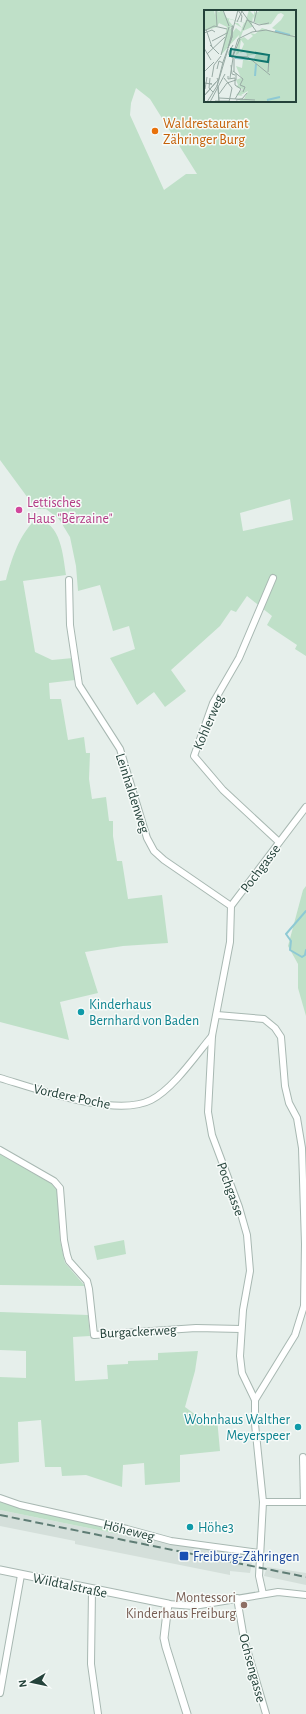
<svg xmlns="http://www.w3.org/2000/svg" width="306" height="1714" viewBox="0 0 306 1714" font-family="'Alegreya Sans',sans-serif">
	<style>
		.built { fill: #d4dfda }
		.green { fill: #bfe0c8; fill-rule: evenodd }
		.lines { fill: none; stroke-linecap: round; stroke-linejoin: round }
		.stream { stroke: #8ec9d4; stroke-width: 2 }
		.minor-casing { stroke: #a8b8b2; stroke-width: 8 }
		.tertiary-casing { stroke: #a8b8b2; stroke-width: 9 }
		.minor { stroke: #fff; stroke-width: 6 }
		.tertiary { stroke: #fff; stroke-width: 7 }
		.rail { stroke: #5f7d75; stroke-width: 2; stroke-dasharray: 8 4; stroke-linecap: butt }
		.food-dot { fill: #e8710a; stroke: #f7fbf9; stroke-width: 1.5 }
		.hotel-dot { fill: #d1479c; stroke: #f7fbf9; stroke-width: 1.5 }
		.culture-dot { fill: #0f9aa8; stroke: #f7fbf9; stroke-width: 1.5 }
		.transit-dot { fill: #1a4fb4; stroke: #f7fbf9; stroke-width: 1.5 }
		.education-dot { fill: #8d6e63; stroke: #f7fbf9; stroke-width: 1.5 }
		.labels { text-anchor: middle; stroke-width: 3; stroke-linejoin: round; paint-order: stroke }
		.food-label { font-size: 14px; fill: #c56008; stroke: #f7fbf9; text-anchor: start }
		.hotel-label { font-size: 14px; fill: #b23c85; stroke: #f7fbf9; text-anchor: start }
		.street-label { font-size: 14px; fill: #24423a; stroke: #f7fbf9 }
		.culture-label { font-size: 14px; fill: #0d838f; stroke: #f7fbf9; text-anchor: start }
		.transit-label { font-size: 14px; fill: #164399; stroke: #f7fbf9; text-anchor: start }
		.education-label { font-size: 14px; fill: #785e54; stroke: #f7fbf9; text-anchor: end }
		.inset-river { fill: none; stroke: #8ec9d4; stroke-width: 2 }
		.inset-road { fill: none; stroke: #98aaa4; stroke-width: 1 }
		.view { fill: #0f766e; fill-opacity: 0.15; stroke: #0f766e; stroke-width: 2 }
		.inset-edge { fill: none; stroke: #24423a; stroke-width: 2 }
	</style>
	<rect width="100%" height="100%" fill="#e6efeb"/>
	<!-- built -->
	<g class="built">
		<polygon points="0,1510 123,1535 142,1536 175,1545 248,1555 247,1561 252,1563 250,1573 230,1571 230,1575 75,1544 75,1541 0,1526"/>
		<polygon points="267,1567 306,1573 306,1585 264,1576"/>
	</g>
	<!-- green -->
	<g class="green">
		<path d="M 0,0 L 306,0 L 306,656 L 295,649 L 297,645 L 267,625 L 272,616 L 247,596 L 236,612 L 231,610 L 220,626 L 171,670 L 186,691 L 165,707 L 154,692 L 137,705 L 110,658 L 135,649 L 129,626 L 113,631 L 100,585 L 78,591 L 76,566 L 70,537 L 59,519 L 46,509 L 36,509 L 0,460 ZM 205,11 L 295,11 L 295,101 L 205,101 ZM 136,88 L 150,99 L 197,174 L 186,174 L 164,190 L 130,115 L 131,103 ZM 290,499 L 293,520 L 243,531 L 240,513 Z"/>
		<path d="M 36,519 C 61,522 63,555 66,575 L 23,581 L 35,652 L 52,660 L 73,658 L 75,680 L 49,683 L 50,699 L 61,699 L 68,740 L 84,737 L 86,753 L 90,753 L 89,779 L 92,799 L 106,797 L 109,821 L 113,821 L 113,836 L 117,861 L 122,861 L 128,899 L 162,895 L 168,943 L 123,946 L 85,952 L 98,993 L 60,1002 L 69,1040 L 0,1022 L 0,581 L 6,580 C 12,558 19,535 36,519 Z"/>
		<polygon points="306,886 306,1016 298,988 298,964 288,946 303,890"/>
		<polygon points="0,1154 57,1187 60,1240 65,1263 85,1286 0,1285"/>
		<polygon points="124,1240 126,1254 97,1260 94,1246"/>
		<polygon points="0,1312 88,1315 90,1336 73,1337 75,1381 108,1379 107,1365 128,1364 128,1361 158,1360 158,1353 198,1351 195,1371 185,1407 200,1418 217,1418 220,1451 180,1455 180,1482 145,1485 144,1463 123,1465 122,1487 86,1475 62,1476 61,1467 45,1467 41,1420 18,1422 19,1462 0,1464 0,1377 26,1378 26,1351 0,1350"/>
		<polygon points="0,1501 124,1533 123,1535 0,1510"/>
	</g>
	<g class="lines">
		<!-- stream -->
		<polyline class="stream" points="306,911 286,934 291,941 290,950 302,957 305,955 306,950"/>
		<defs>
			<g id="minor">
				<polyline points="273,578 239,658 213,703 194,756 223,790 279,842"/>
				<polyline points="69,580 70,625 79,685 120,749 147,838 154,851 164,860 231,906"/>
				<polyline points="217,1015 264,1019 275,1028 281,1037 285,1086 289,1103 297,1118 302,1148 305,1244 304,1306 295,1335 255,1400"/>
				<path d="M 0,1078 C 37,1089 116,1118 151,1100 C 173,1089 196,1055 212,1036"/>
				<polyline points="0,1150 54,1181 60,1188 64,1240 67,1255 69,1261 87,1281 89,1289 94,1335 196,1328 241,1329"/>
				<polyline points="303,1457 304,1502"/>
				<polyline points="0,1498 20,1505 127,1529 171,1541 259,1553"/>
				<polyline points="263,1502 306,1502"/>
				<polyline points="92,1590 91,1664 98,1714"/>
				<polyline points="263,1594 259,1576 263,1502 255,1424 255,1400 242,1373 240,1356 243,1310 250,1271 247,1235 239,1207 212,1135 208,1112 212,1036 230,942 231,906 306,807"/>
				<polyline points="237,1598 244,1639 266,1714"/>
				<polyline points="168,1604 194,1606 278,1592 306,1595"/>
				<polyline points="0,1693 21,1575"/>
			</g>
			<polyline id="tertiary" points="0,1570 168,1604 164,1638 166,1647 187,1714"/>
		</defs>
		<!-- minor casing -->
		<use href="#minor" class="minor-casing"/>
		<!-- tertiary casing -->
		<use href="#tertiary" class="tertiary-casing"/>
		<!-- minor -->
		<use href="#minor" class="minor"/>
		<!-- tertiary -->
		<use href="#tertiary" class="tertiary"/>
		<!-- rail -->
		<polyline class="rail" points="0,1515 306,1577"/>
	</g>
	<!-- markers -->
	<circle class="food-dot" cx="155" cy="131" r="4"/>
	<circle class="hotel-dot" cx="19" cy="510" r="4"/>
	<g class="culture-dot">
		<circle cx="81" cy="1012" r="4"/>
		<circle cx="298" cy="1427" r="4"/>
		<circle cx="190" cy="1527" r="4"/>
	</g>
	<rect class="transit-dot" x="179" y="1551" width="10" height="10" rx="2"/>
	<circle class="education-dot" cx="244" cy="1605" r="4"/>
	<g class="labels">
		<!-- food labels -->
		<g class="food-label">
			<text x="163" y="128">Waldrestaurant<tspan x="163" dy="16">Zähringer Burg</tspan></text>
		</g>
		<!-- hotel labels -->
		<g class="hotel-label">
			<text x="27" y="507">Lettisches<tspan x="27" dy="16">Haus "Bērzaine"</tspan></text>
		</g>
		<!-- street labels -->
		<g class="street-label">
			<text transform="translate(208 722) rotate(-67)" y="5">Kohlerweg</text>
			<text transform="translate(133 793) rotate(72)" y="5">Leinhaldenweg</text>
			<text transform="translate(260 868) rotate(-53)" y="5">Pochgasse</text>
			<text transform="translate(72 1096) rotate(12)" y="5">Vordere Poche</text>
			<text transform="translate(231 1189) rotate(70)" y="5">Pochgasse</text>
			<text transform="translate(138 1331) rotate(-3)" y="5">Burgackerweg</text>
			<text transform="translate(129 1530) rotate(14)" y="5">Höheweg</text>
			<text transform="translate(70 1585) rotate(12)" y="5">Wildtalstraße</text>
			<text transform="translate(253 1668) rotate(75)" y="5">Ochsengasse</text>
		</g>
		<!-- culture labels -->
		<g class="culture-label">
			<text x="89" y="1009">Kinderhaus<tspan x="89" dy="16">Bernhard von Baden</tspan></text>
			<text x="290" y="1424" text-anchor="end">Wohnhaus Walther<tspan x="290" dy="16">Meyerspeer</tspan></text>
			<text x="198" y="1532">Höhe3</text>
		</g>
		<!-- transit labels -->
		<g class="transit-label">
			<text x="193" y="1561">Freiburg-Zähringen</text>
		</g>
		<!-- education labels -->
		<g class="education-label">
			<text x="236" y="1602">Montessori<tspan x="236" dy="16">Kinderhaus Freiburg</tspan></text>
		</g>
	</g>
	<!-- overview -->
	<g transform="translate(204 10)">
		<rect width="92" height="92" fill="#e6efeb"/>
		<path d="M 0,0 L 10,0 L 11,5 L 12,0 L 15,2 L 18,0 L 23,8 L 41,13 L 45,0 L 50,5 L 50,1 L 52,3 L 57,0 L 92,1 L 92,26 L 89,25 L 92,27 L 92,92 L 35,91 L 38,89 L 34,88 L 37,88 L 40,89 L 44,81 L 37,85 L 39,86 L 32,85 L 39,79 L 32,77 L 34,75 L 32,70 L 37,68 L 32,56 L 38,58 L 39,50 L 35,49 L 49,51 L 52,44 L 43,46 L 42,41 L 36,43 L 40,34 L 37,30 L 35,43 L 32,45 L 35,25 L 17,45 L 23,17 L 15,13 L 13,17 L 0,21 ZM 77,3 L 80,5 L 77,10 L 68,18 L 72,20 L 70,22 L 58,18 L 51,24 L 46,23 L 49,26 L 44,30 L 40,27 L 36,29 L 39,21 L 50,16 L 48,15 L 49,6 L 51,13 L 61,15 L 67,14 L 74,4 ZM 25,9 L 40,13 L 38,18 L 34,13 L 30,13 L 38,18 L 37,22 L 32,18 L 29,22 L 26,18 L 29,16 L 25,11 Z" fill="#bfe0c8" fill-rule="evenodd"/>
		<path class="inset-river" d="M 71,21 L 86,25M 31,48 L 44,49M 51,66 L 52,54M 63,90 L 76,87"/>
		<path class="inset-road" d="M 12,0 L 13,16M 19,0 L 25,16M 34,0 L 38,6 L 37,12M 37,0 L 52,21M 33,12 L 38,1M 50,12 L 53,0M 2,19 L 8,37M 39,20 L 43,10 L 55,15 L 65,13M 0,21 L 10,16 L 23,19M 0,23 L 8,20 L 11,22M 8,31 L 23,23M 6,35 L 15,44M 0,38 L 7,50M 24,38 L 34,0M 24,38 L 28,27 L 28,16 L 29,16 L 29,18 L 28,18 L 28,27 L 24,38M 3,44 L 21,27M 17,45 L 25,17M 28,45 L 25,45 L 25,42 L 29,35M 28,46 L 44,47 L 66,65M 29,46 L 36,29M 28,48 L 34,29 L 48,22 L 62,20 L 92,27M 19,52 L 24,38M 27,55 L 28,64 L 31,65M 13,59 L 15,51 L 19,53M 1,61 L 10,52M 29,61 L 39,69 L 36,75 L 41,77 L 39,82M 30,62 L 30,48M 64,62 L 65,49M 24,66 L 24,69 L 31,68 L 31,75 L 37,79 L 31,89M 8,67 L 10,55 L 17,46M 6,68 L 5,78 L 9,82M 20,68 L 28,78 L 25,92M 26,68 L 29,48M 0,73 L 8,74 L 0,73M 13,76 L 19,52M 13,76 L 24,39M 14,76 L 15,92M 14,77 L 21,64M 14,77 L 15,92M 1,79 L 3,67M 15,84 L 23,73 L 32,70 L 32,63M 0,86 L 12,72M 0,86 L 14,70 L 13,68M 15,88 L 51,90M 32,90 L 38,89 L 43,83M 11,91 L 25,91M 3,92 L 13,76M 6,92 L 14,77"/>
		<path class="view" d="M 27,39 L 65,45 L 64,52 L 26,46 Z"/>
		<rect width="92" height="92" class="inset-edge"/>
	</g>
	<!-- north arrow -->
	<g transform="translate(32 1682) rotate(261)" stroke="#f7fbf9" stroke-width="3" paint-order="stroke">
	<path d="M0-3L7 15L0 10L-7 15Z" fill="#24423a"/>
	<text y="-6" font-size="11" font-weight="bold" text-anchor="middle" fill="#24423a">N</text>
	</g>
</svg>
